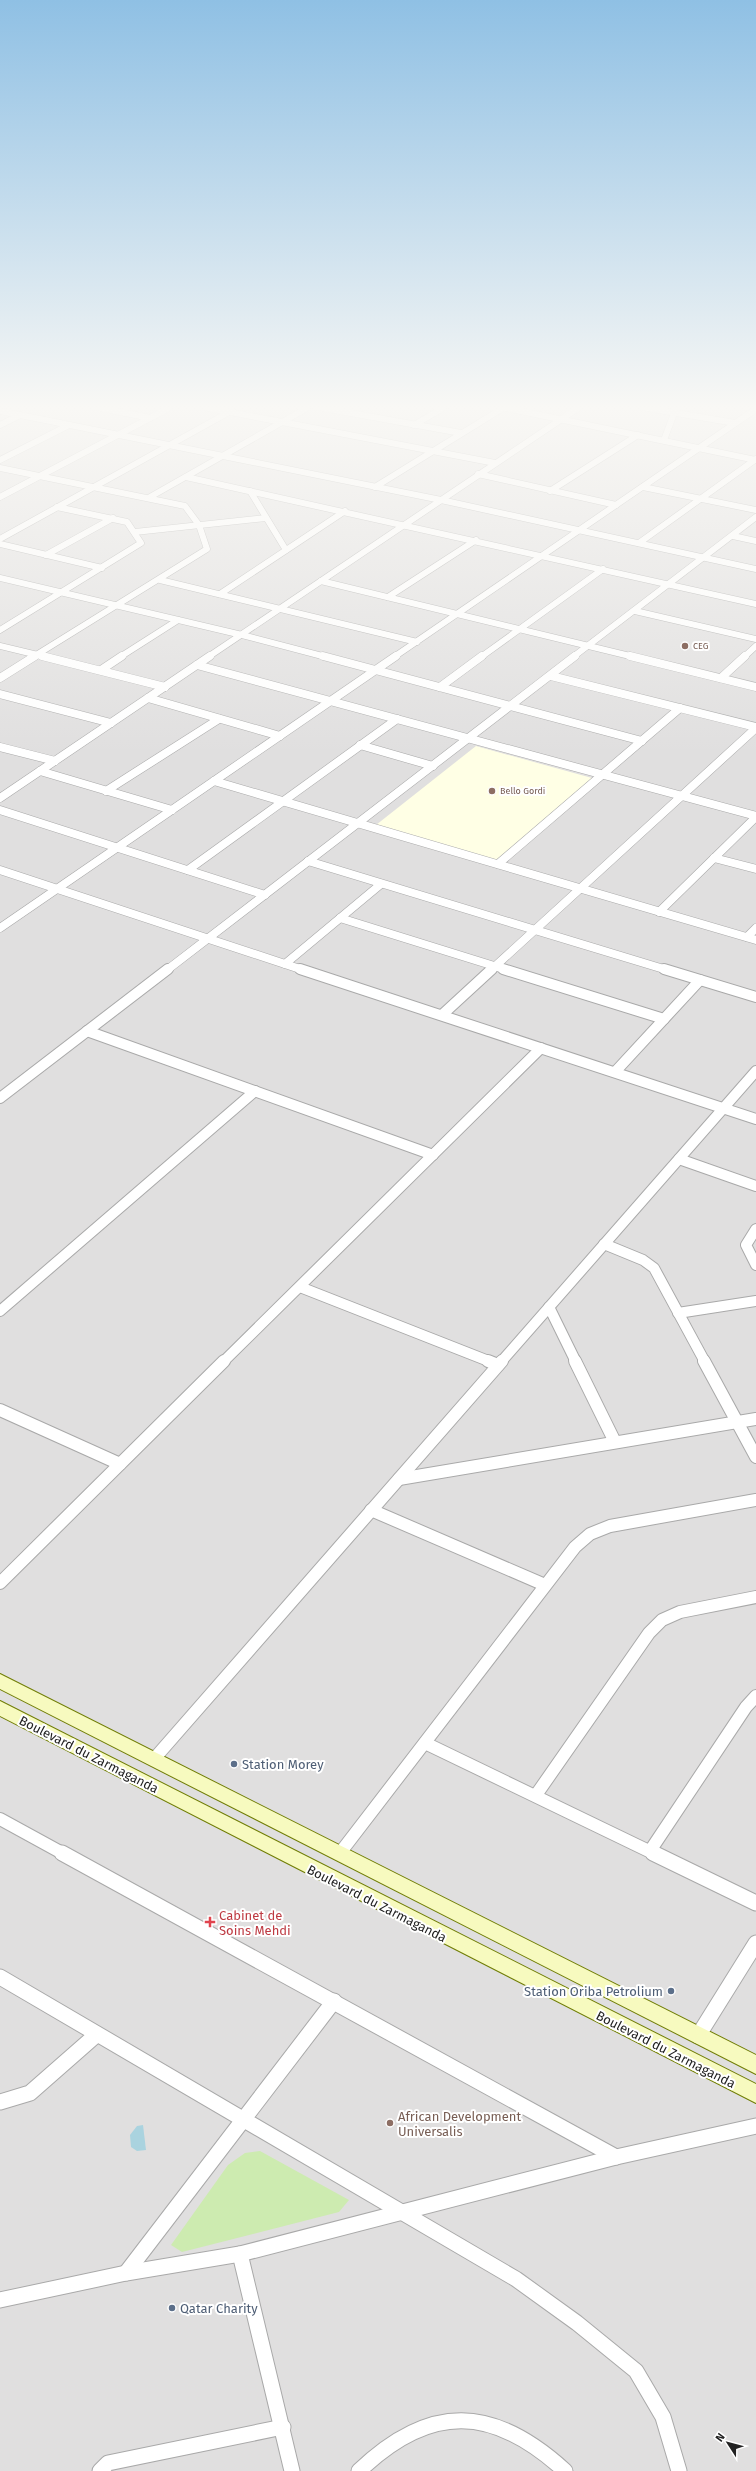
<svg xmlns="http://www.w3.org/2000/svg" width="756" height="2471" viewBox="0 0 756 2471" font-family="'Fira Sans',sans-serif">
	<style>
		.residential { fill: #e0dfdf }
		.education { fill: #ffffe5 }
		.grass { fill: #cdebb0 }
		.water { fill: #aad3df }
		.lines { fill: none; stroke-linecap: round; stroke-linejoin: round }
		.minor-far4-casing { stroke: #a9a9a9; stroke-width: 7 }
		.minor-far3-casing { stroke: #a9a9a9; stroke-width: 9 }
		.minor-far2-casing { stroke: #a9a9a9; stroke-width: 12 }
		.minor-far1-casing { stroke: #a9a9a9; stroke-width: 14 }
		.minor-casing { stroke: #a9a9a9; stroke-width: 17 }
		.secondary-casing { stroke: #707d05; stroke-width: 2 }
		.minor-far4 { stroke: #fff; stroke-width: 6 }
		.minor-far3 { stroke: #fff; stroke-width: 8 }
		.minor-far2 { stroke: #fff; stroke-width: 10 }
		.minor-far1 { stroke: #fff; stroke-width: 12 }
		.minor { stroke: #fff; stroke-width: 15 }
		.secondary { fill: #f7fabf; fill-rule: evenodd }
		.education-dot { fill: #8d6e63; stroke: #fff; stroke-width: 1.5 }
		.service-dot { fill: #5c6f8a; stroke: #fff; stroke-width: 1.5 }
		.health-dot { fill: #e0444e; stroke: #fff; stroke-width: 1.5 }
		.labels { text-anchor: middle; stroke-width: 4; stroke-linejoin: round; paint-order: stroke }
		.far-education-label { font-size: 9px; fill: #785e54; stroke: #fff; text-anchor: start }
		.near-street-label { font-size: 13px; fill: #222; stroke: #fff }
		.near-service-label { font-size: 13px; fill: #4e5e75; stroke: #fff; text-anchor: start }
		.near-health-label { font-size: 13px; fill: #be3a42; stroke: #fff; text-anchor: start }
		.near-education-label { font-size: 13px; fill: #785e54; stroke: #fff; text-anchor: start }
	</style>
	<rect width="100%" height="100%" fill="#f2efe9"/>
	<!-- residential -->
	<rect class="residential" x="0" y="408" width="756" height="2063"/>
	<!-- education -->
	<polygon class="education" points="476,746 592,778 497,860 376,825"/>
	<!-- grass -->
	<polygon class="grass" points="260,2151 349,2200 339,2212 182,2252 171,2245 228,2165 245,2153"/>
	<!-- water -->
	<polygon class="water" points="143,2125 146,2150 137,2151 131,2147 130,2135 137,2126"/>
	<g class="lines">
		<defs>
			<g id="minor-far4">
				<polyline points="101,408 150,418"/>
				<polyline points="209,408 495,463"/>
				<polyline points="323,408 461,433"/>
				<polyline points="506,408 756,460"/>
				<polyline points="647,408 735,423"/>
				<polyline points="0,411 441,500 756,569"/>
				<polyline points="0,425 20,415"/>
				<polyline points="414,425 443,408"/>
				<polyline points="664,440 676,408"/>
				<polyline points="0,460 69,425"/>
				<polyline points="0,468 185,506 199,525 207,549 33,657"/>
				<polyline points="478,474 616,505"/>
				<polyline points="186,477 756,604"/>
				<polyline points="375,487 503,408"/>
				<polyline points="643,487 756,510"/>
				<polyline points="250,491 286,550"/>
				<polyline points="550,491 638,435"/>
				<polyline points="0,497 169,408"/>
				<polyline points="150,497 307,408"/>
				<polyline points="135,532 266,518"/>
				<polyline points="733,536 756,541"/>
				<polyline points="0,539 231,411"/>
				<polyline points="639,543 756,459"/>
				<polyline points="0,544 102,568"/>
				<polyline points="46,555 113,518"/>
				<polyline points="0,578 242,635 326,657"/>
				<polyline points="160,580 417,642"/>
				<polyline points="321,581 634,657"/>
				<polyline points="220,594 345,511"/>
				<polyline points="388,597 476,540"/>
				<polyline points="635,611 756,639"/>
				<polyline points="0,630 141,543 127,522 57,507"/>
				<polyline points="0,646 46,657"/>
				<polyline points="120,657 178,620"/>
				<polyline points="208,657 578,408"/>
				<polyline points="394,657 756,409"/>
				<polyline points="481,657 603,569"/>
				<polyline points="573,657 756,517"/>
				<polyline points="744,657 756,646"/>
			</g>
			<g id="minor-far3">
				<polyline points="42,656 165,687"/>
				<polyline points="323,656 642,741"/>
				<polyline points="630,656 756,687"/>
				<polyline points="197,665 756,816"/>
				<polyline points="101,670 122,656"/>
				<polyline points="551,676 756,727"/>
				<polyline points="0,678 35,656"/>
				<polyline points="721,678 745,656"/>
				<polyline points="440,687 482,656"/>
				<polyline points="0,694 111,723"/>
				<polyline points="148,698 280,736"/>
				<polyline points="360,745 433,766"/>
				<polyline points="0,747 55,761"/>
				<polyline points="40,771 172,810"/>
				<polyline points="214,781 756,940"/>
				<polyline points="106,791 219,719"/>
				<polyline points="0,798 210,656"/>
				<polyline points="0,810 265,895"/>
				<polyline points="714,858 756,869"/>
				<polyline points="308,861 667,970"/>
				<polyline points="498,864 680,708"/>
				<polyline points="0,870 303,970"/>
				<polyline points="188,870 397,719"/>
				<polyline points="659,912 756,817"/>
				<polyline points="340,918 507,970"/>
				<polyline points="0,928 396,656"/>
				<polyline points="747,937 756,928"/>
				<polyline points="285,964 381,884"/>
				<polyline points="167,970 575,656"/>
				<polyline points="491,970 756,728"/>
			</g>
			<g id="minor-far2">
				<polyline points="300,969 756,1119"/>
				<polyline points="503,969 664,1019"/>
				<polyline points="664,969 756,997"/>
				<polyline points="442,1015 492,969"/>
				<polyline points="87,1031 433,1155"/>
				<polyline points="615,1072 700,980"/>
				<polyline points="0,1098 168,969"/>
				<polyline points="679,1159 756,1186"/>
				<polyline points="756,1229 746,1245 756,1265"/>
				<polyline points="604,1244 643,1260 654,1268 705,1362"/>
				<polyline points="300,1287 491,1362"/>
				<polyline points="549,1307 576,1362"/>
				<polyline points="0,1311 255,1091"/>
				<polyline points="678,1313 756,1301"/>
				<polyline points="223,1362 541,1048"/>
				<polyline points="501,1362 756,1071"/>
			</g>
			<g id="minor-far1">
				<polyline points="488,1361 498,1365"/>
				<polyline points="575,1361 615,1442"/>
				<polyline points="704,1361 756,1457"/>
				<polyline points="0,1410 120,1464"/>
				<polyline points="399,1479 756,1419"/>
				<polyline points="371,1510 545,1585"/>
				<polyline points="0,1583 224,1361"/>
				<polyline points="425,1743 655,1854"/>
				<polyline points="154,1759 502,1361"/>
				<polyline points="536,1795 649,1633 662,1620 680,1612 756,1597"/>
				<polyline points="0,1819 64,1854"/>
				<polyline points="650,1851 746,1707 756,1696"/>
				<polyline points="340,1853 575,1547 590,1534 610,1526 756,1500"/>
			</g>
			<g id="minor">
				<polyline points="62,1853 616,2157"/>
				<polyline points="653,1853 756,1903"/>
				<polyline points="0,1977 516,2279 577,2323 636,2371 663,2417 679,2471"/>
				<polyline points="698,2036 756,1943"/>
				<polyline points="0,2102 30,2093 96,2035"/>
				<polyline points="240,2254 292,2471"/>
				<polyline points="126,2273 334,2001"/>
				<polyline points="0,2300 126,2273 240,2254 616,2157 756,2126"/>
				<polyline points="100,2471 108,2463 283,2427"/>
				<path d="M 359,2471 C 430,2403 493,2405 565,2471"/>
			</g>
			<g id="secondary">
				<polygon points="0,1674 756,2055 756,2074 0,1689"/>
				<polygon points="0,1701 756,2084 756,2103 0,1716"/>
			</g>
		</defs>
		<!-- minor-far4 casing -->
		<use href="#minor-far4" class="minor-far4-casing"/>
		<!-- minor-far3 casing -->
		<use href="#minor-far3" class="minor-far3-casing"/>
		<!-- minor-far2 casing -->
		<use href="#minor-far2" class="minor-far2-casing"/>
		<!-- minor-far1 casing -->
		<use href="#minor-far1" class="minor-far1-casing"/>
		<!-- minor casing -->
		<use href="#minor" class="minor-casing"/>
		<!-- secondary casing -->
		<use href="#secondary" class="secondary-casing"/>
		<!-- minor-far4 -->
		<use href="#minor-far4" class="minor-far4"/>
		<!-- minor-far3 -->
		<use href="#minor-far3" class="minor-far3"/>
		<!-- minor-far2 -->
		<use href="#minor-far2" class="minor-far2"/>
		<!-- minor-far1 -->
		<use href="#minor-far1" class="minor-far1"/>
		<!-- minor -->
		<use href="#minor" class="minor"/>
		<!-- secondary -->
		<use href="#secondary" class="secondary"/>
	</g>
	<!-- sky -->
	<linearGradient id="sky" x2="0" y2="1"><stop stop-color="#8fc0e4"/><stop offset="0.54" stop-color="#f9f8f5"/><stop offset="1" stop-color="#f9f8f5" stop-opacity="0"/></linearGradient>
	<rect width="756" height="754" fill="url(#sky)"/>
	<!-- markers -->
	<g class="education-dot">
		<circle cx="685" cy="646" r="4"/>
		<circle cx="492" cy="791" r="4"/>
		<circle cx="390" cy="2123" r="4"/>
	</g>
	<g class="service-dot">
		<circle cx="234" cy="1764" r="4"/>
		<circle cx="671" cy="1991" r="4"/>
		<circle cx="172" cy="2308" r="4"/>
	</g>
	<path class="health-dot" d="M208 1916h4v4h4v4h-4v4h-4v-4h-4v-4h4z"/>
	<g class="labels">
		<!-- far-education labels -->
		<g class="far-education-label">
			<text x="693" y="649">CEG</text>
			<text x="500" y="794">Bello Gordi</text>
		</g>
		<!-- near-street labels -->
		<g class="near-street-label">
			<text transform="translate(89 1754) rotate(27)" y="5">Boulevard du Zarmaganda</text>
			<text transform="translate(377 1903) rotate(27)" y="5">Boulevard du Zarmaganda</text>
			<text transform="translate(666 2049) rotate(27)" y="5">Boulevard du Zarmaganda</text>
		</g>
		<!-- near-service labels -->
		<g class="near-service-label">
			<text x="242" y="1769">Station Morey</text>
			<text x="663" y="1996" text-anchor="end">Station Oriba Petrolium</text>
			<text x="180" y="2313">Qatar Charity</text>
		</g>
		<!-- near-health labels -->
		<g class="near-health-label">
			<text x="219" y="1920">Cabinet de<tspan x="219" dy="15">Soins Mehdi</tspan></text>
		</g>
		<!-- near-education labels -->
		<g class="near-education-label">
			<text x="398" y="2121">African Development<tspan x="398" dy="15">Universalis</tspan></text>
		</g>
	</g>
	<!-- north arrow -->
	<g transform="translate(728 2443) rotate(306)" stroke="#ffffff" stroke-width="3" paint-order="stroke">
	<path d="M0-3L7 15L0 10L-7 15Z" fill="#222222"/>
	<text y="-6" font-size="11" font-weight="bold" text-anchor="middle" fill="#222222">N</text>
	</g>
</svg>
